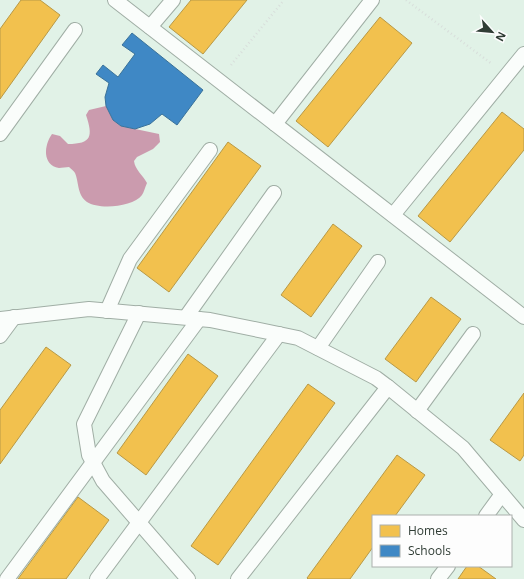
<svg xmlns="http://www.w3.org/2000/svg" width="524" height="579" viewBox="0 0 524 579" font-family="'Open Sans',sans-serif">
	<style>
		.water { fill: #cb9bae }
		.homes { fill: #f2c14e; stroke: #b89946 }
		.schools { fill: #3f88c5; stroke: #3a729a }
		.lines { fill: none; stroke-linecap: round; stroke-linejoin: round }
		.service-casing { stroke: #a0aea5; stroke-width: 16 }
		.path { stroke: #d8dedb; stroke-width: 2.5; stroke-dasharray: 1 3; stroke-linecap: butt }
		.service { stroke: #fafdfb; stroke-width: 14 }
	</style>
	<rect width="100%" height="100%" fill="#e1f2e7"/>
	<!-- water -->
	<path class="water" d="M 106,106 L 113,120 L 121,126 L 159,134 L 160,142 L 153,149 L 137,157 L 134,161 C 135,170 143,175 147,183 C 145,187 144,192 142,195 C 133,207 99,210 87,202 C 77,195 79,182 75,173 C 74,171 71,169 69,167 C 66,167 62,168 59,168 C 42,165 44,145 52,134 L 60,136 L 68,144 C 92,144 93,136 86,115 L 89,110 Z"/>
	<!-- homes -->
	<g class="homes">
		<polygon points="21,0 40,0 60,15 0,99 0,29"/>
		<polygon points="191,0 247,0 203,54 169,27"/>
		<polygon points="380,17 412,43 328,147 296,121"/>
		<polygon points="502,112 524,129 524,150 450,242 418,216"/>
		<polygon points="228,142 261,166 169,292 137,268"/>
		<polygon points="333,224 362,246 311,317 281,295"/>
		<polygon points="431,297 461,319 416,382 385,359"/>
		<polygon points="46,347 71,365 0,464 0,410"/>
		<polygon points="188,354 218,376 146,475 117,453"/>
		<polygon points="308,384 335,403 218,565 191,546"/>
		<polygon points="524,393 524,455 520,461 490,440"/>
		<polygon points="397,455 425,475 395,516 373,516 373,547 350,579 308,579 307,578"/>
		<polygon points="78,497 109,520 66,579 18,579"/>
		<polygon points="467,566 478,566 496,579 458,579"/>
	</g>
	<!-- schools -->
	<polygon class="schools" points="132,33 203,90 177,125 162,114 150,124 135,129 121,126 113,120 106,106 105,97 109,83 96,74 103,65 118,77 135,54 122,45"/>
	<g class="lines">
		<defs>
			<g id="service">
				<polyline points="115,0 524,317"/>
				<polyline points="150,27 173,0"/>
				<polyline points="275,124 372,0"/>
				<polyline points="0,134 75,30"/>
				<polyline points="393,215 524,54"/>
				<polyline points="107,311 130,259 210,150"/>
				<polyline points="139,313 84,424 89,455 103,481 188,579"/>
				<polyline points="186,317 274,193"/>
				<polyline points="0,319 89,309 210,320 298,338 376,378 388,387 463,448 524,520"/>
				<polyline points="0,336 14,317"/>
				<polyline points="318,348 378,262"/>
				<polyline points="417,411 473,334"/>
				<polyline points="486,516 502,494"/>
				<polyline points="7,579 199,319"/>
				<polyline points="97,579 279,334"/>
				<polyline points="238,579 388,387"/>
				<polyline points="438,579 448,566"/>
			</g>
		</defs>
		<!-- service casing -->
		<use href="#service" class="service-casing"/>
		<!-- path -->
		<g class="path">
			<polyline points="406,0 492,64"/>
			<polyline points="231,65 284,0"/>
		</g>
		<!-- service -->
		<use href="#service" class="service"/>
	</g>
	<!-- legend -->
	<rect x="372" y="515" width="140" height="52" fill="#fdfdfd" stroke="#abb0ad"/>
	<rect x="380" y="525" width="20" height="12" fill="#f2c14e" stroke="#abb0ad"/>
	<text x="408" y="535" font-size="12" fill="#303d35">Homes</text>
	<rect x="380" y="545" width="20" height="12" fill="#3f88c5" stroke="#abb0ad"/>
	<text x="408" y="555" font-size="12" fill="#303d35">Schools</text>
	<!-- north arrow -->
	<g transform="translate(492 32) rotate(117)" stroke="#fdfdfd" stroke-width="3" paint-order="stroke">
	<path d="M0-3L7 15L0 10L-7 15Z" fill="#303d35"/>
	<text y="-6" font-size="11" font-weight="bold" text-anchor="middle" fill="#303d35">N</text>
	</g>
</svg>
